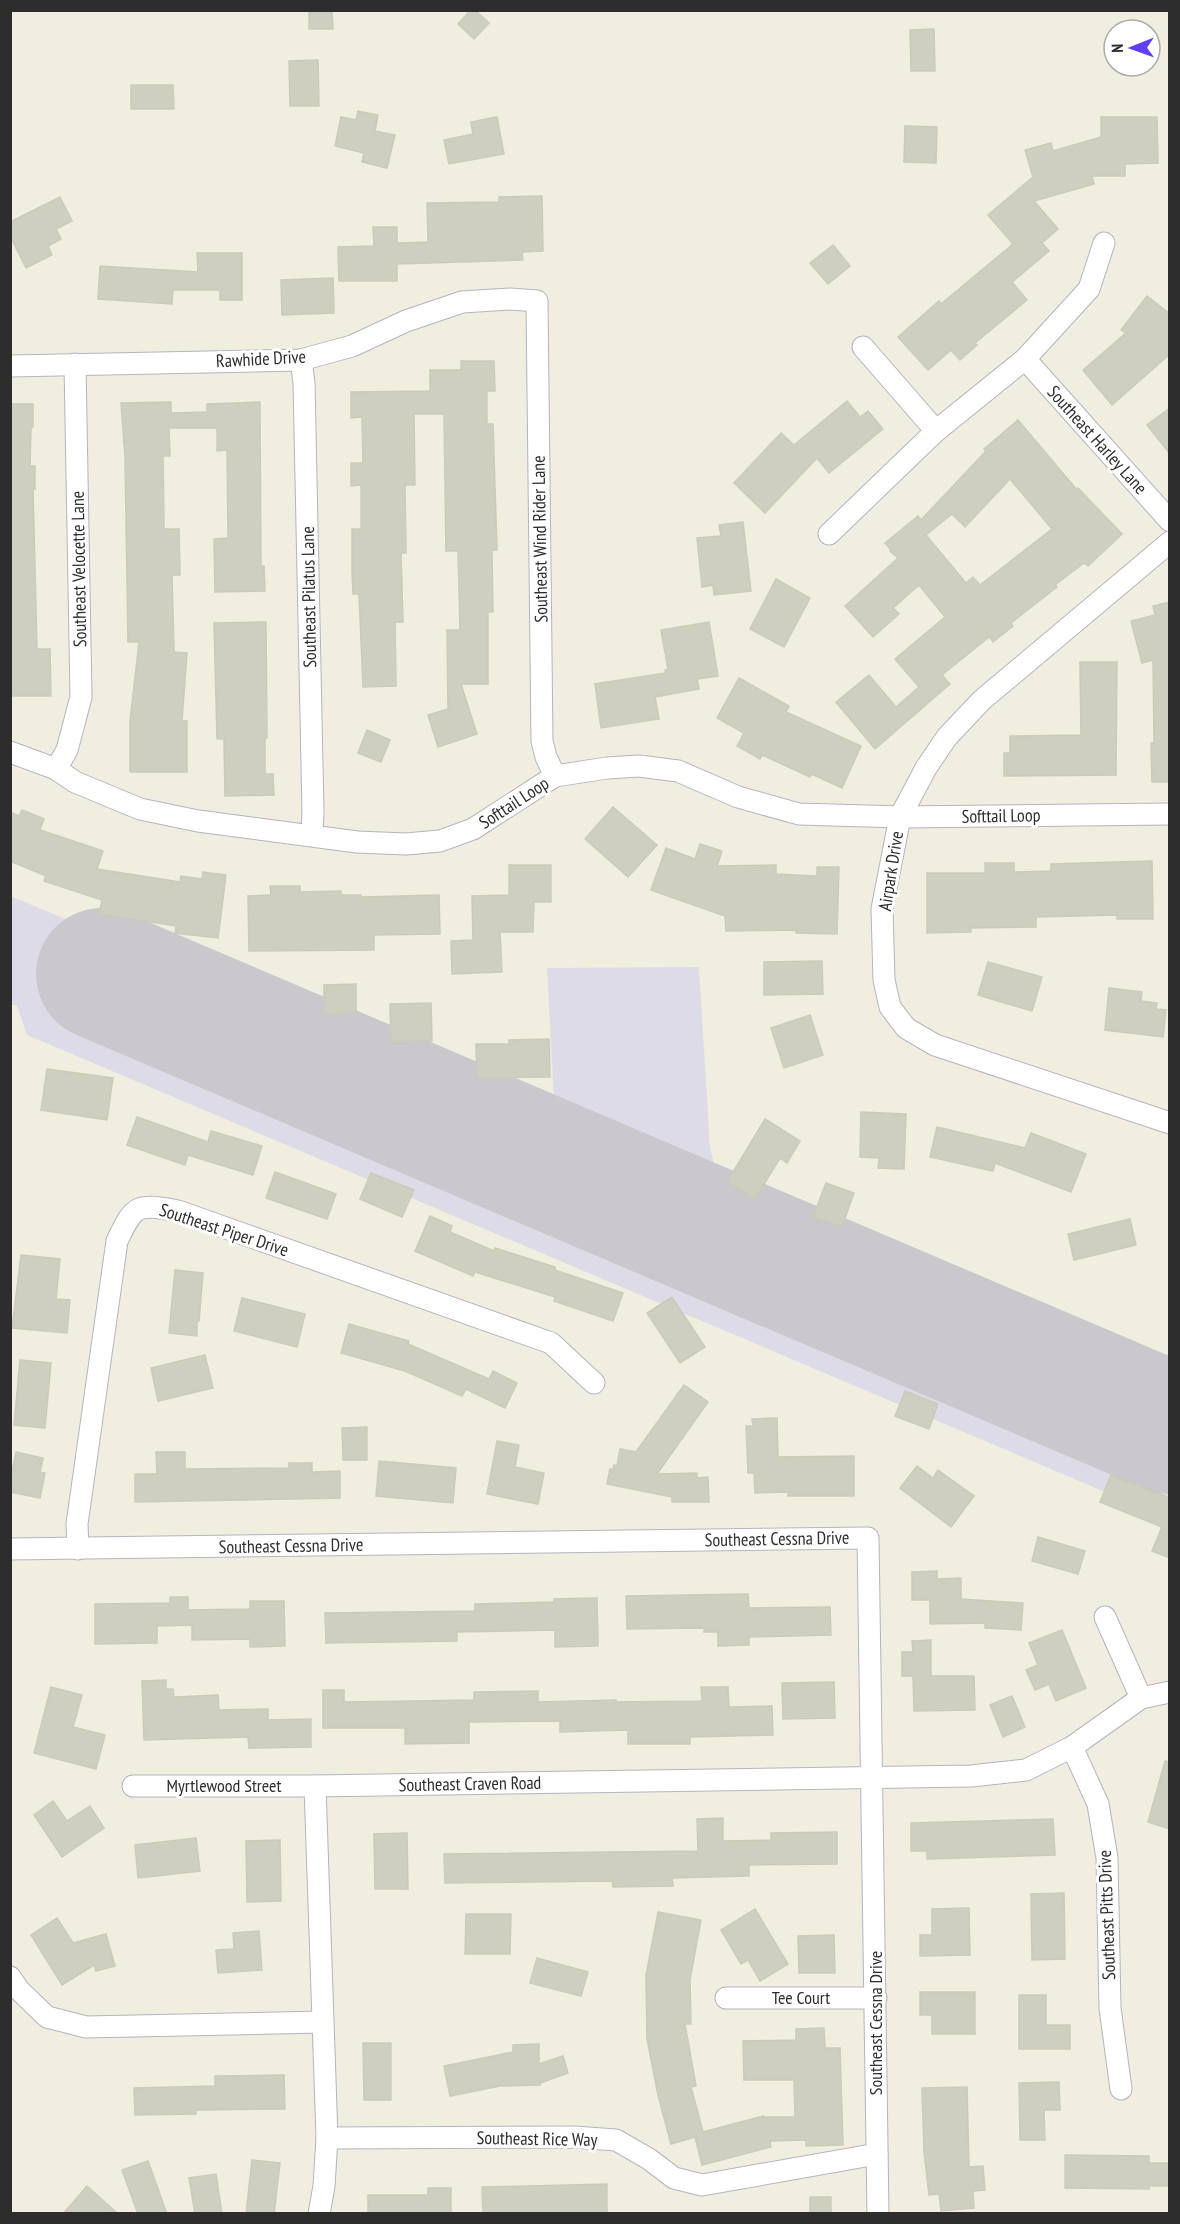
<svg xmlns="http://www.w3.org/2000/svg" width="1180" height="2224" viewBox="0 0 1180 2224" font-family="'PT Sans Narrow',sans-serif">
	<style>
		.airport { fill: #dddbe8 }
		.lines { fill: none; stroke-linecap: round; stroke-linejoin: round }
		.runway { stroke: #cac8cc; stroke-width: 132 }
		.building { fill: #cfcfc1; stroke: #cbcbb8; stroke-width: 1.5; fill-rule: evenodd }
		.minor-casing { stroke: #b6b3c1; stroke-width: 23 }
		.minor { stroke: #fff; stroke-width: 21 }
		.labels { text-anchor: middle; stroke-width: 6; stroke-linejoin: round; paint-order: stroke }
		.street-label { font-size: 18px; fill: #2d2d2d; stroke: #fff }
	</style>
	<rect width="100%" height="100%" fill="#efeedf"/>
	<!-- airport -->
	<polygon class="airport" points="10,896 555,1121 547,968 699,967 710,1148 714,1164 728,1185 748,1200 1169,1377 1169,1519 27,1035 17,1006 11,1004"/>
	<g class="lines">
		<!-- runway -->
		<polyline class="runway" points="102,974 1170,1428"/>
	</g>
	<!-- building -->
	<g class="building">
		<polygon points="471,10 475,10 489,23 474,39 458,24"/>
		<polygon points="332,11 333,29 309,29 309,12"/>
		<polygon points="934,29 935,71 911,71 910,30"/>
		<polygon points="318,60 319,106 290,106 289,61"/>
		<polygon points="131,85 173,85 174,109 131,109"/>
		<polygon points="358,111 378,115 375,131 395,135 387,168 362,162 364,153 335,146 341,117 356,120"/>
		<polygon points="497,117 504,154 449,164 444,140 473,134 471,122"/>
		<polygon points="1101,117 1157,117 1158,163 1125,164 1125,176 1092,176 1094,184 1034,201 1058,229 1042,243 1049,251 1012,282 1027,300 975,343 977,345 960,360 951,350 928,370 898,337 939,301 941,304 1013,244 988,215 1033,177 1025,150 1051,143 1053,151 1101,137"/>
		<polygon points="905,126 937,127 936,163 904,162"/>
		<polygon points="542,196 543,251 522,252 523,260 397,264 397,281 339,281 338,247 374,246 373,227 397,227 397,243 428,242 427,203 499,202 499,197"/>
		<polygon points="60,197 72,221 56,229 61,239 48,246 52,255 26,268 10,236 10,222"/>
		<polygon points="833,245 850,266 828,284 810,263"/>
		<polygon points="197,253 242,253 242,300 220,300 220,290 173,290 172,304 98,299 100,266 198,272"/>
		<polygon points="333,278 334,313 282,315 281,280"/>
		<polygon points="1147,296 1170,314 1170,354 1112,405 1083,370 1126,333 1121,330"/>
		<polygon points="461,361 494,361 495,391 487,391 487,424 493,424 497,550 492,550 493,612 488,612 488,684 461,684 477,734 438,747 428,715 448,709 447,630 460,630 458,551 446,551 444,414 414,414 415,485 405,485 406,553 401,553 403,622 395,622 396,686 363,687 359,594 353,594 352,570 352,529 361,529 361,485 351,486 351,463 363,463 362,417 351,418 351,392 430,391 430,370 461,370"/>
		<polygon points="847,401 860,417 868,411 883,429 829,473 817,458 765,513 734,483 781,433 794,445"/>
		<polygon points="171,402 171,413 207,412 207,404 260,402 261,566 264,566 265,591 215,592 214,539 228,538 227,450 217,451 217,428 169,428 170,456 163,456 164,529 179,529 180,575 172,575 174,652 187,653 182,721 187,721 187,772 130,772 130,721 139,642 128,642 125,457 121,403"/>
		<polygon points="10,404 33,404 33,427 31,427 30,466 35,466 35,489 33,489 37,649 50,649 51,696 10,696"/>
		<polygon points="1170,408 1170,454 1147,425"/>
		<path d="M 1018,420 L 1077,490 L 1078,488 L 1122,534 L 1088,566 L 1084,563 L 1055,585 L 1057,587 L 1011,623 L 1013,626 L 993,642 L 989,637 L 942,675 L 950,684 L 875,749 L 836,702 L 869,675 L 896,707 L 919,687 L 895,659 L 945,617 L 919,585 L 893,608 L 899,614 L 873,637 L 845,606 L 898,558 L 890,551 L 891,550 L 885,543 L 918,516 L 921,520 L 986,451 L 984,449 ZM 1010,479 L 1052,529 L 980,585 L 973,577 L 966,583 L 926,535 L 952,514 L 965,527 Z"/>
		<polygon points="743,522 751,591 714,595 713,585 702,587 697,538 721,536 719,525"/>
		<polygon points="776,579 810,598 784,647 750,629"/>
		<polygon points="1170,602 1170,782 1152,782 1151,743 1154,743 1153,660 1142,663 1131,621 1155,615 1153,606"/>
		<polygon points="266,622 267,738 265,738 265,774 273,774 274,795 225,796 224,739 217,739 214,623"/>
		<polygon points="709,622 718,676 697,679 699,689 655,697 659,719 601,728 595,684 666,673 665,670 668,669 661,630"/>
		<polygon points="1080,662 1117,662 1116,775 1004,776 1004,753 1010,753 1010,736 1081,735"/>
		<polygon points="739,678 789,706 786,712 861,746 842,788 812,774 810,777 762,755 760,759 737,746 744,733 717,718"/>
		<polygon points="367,730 390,740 381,762 358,753"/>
		<polygon points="613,807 657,845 628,877 585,839"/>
		<polygon points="22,810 44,819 40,830 103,851 97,869 180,882 181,876 202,879 203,872 226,875 218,938 175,933 176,926 99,914 102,900 44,881 46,876 10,861 10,812 19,816"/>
		<polygon points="700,844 722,851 717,866 776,865 776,874 817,876 817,867 839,867 837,934 796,933 796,930 726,931 725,916 651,890 666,848 695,859"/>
		<polygon points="1152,861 1153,919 1117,919 1117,915 1036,917 1036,927 971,928 971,932 927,933 927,873 985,873 985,863 1014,863 1014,872 1051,871 1051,864"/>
		<polygon points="509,865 551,865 551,902 534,902 533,932 500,932 502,972 452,974 451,941 473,940 472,896 509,895"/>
		<polygon points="270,886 300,886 300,892 341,891 341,895 361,895 361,897 439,895 440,934 374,935 374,950 249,951 248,896 271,895"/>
		<polygon points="822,961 823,994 764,995 764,962"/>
		<polygon points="988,962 1042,977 1032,1011 978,995"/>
		<polygon points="356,984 356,1013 324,1014 324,985"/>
		<polygon points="1109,988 1142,992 1141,1001 1157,1003 1156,1009 1166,1010 1163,1037 1105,1030"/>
		<polygon points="431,1003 432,1041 391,1042 390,1004"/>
		<polygon points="810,1015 823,1055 784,1068 771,1028"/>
		<polygon points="549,1039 550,1077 477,1078 476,1044 509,1044 509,1040"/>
		<polygon points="47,1069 113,1078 107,1120 41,1110"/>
		<polygon points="861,1112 906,1114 904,1169 878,1168 879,1158 860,1157"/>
		<polygon points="137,1117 208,1142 211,1131 262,1146 253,1175 188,1155 185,1165 127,1145"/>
		<polygon points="765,1119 800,1141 787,1163 780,1158 755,1199 727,1182"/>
		<polygon points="937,1127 1025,1148 1031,1133 1086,1154 1071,1192 995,1163 993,1171 930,1157"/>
		<polygon points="275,1172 336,1194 327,1219 266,1198"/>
		<polygon points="371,1173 414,1190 402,1217 360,1199"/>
		<polygon points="826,1183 854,1193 842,1227 813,1217"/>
		<polygon points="430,1216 452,1226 450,1232 494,1251 495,1248 555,1267 555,1270 623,1293 613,1321 554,1301 555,1297 475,1272 473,1276 415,1251"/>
		<polygon points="1130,1219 1136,1245 1074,1260 1068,1234"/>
		<polygon points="21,1255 60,1259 56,1299 70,1300 67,1333 12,1328"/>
		<polygon points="175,1270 203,1273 199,1321 197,1321 197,1336 169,1333"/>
		<polygon points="672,1297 705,1347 680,1363 647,1313"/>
		<polygon points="242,1298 305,1314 297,1347 234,1331"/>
		<polygon points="349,1324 409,1341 408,1344 489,1379 493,1371 517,1383 505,1408 466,1389 462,1396 405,1371 341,1353"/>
		<polygon points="205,1355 213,1388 158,1401 151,1368"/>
		<polygon points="20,1360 51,1363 45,1428 14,1425"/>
		<polygon points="684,1385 708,1402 657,1474 697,1473 697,1478 708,1477 709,1502 672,1502 672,1497 607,1484 610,1469 613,1470 614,1465 617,1466 620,1449 636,1452"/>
		<polygon points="905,1391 938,1404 929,1429 895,1416"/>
		<polygon points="777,1418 778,1457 854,1456 854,1496 788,1496 788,1492 755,1493 754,1473 748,1473 746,1426 753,1426 752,1419"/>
		<polygon points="367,1427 367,1460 343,1460 342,1428"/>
		<polygon points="497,1441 519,1445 515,1467 544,1473 538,1504 487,1494"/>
		<polygon points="16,1452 43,1458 40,1472 45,1473 40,1498 10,1492 10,1482"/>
		<polygon points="156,1452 185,1452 185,1469 289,1468 289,1463 312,1463 312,1472 340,1471 340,1498 135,1502 135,1474 157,1474"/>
		<polygon points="379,1461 456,1468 453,1503 376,1496"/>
		<polygon points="917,1466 933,1478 938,1470 974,1496 951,1527 900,1488"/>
		<polygon points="1111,1475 1170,1498 1170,1558 1152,1551 1162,1527 1100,1502"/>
		<polygon points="1038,1537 1085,1551 1078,1574 1032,1561"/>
		<polygon points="937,1571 937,1579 961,1578 961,1599 1023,1603 1021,1630 985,1628 985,1623 930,1624 930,1600 912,1600 912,1572"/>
		<polygon points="748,1594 749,1608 830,1607 831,1635 749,1637 749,1645 718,1646 718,1632 704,1632 704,1628 627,1629 626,1596"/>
		<polygon points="170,1597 188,1597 188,1610 250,1609 250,1601 284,1601 285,1646 250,1647 250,1639 192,1640 192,1625 157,1626 157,1643 95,1644 95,1604 170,1603"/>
		<polygon points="597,1598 598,1646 555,1647 555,1630 457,1632 457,1641 326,1643 325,1613 475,1611 475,1604 554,1602 554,1599"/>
		<polygon points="1062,1630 1086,1688 1056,1701 1049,1684 1035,1690 1026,1670 1038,1665 1029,1643"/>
		<polygon points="931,1640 931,1676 974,1676 975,1710 914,1711 913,1676 902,1676 902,1652 913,1652 912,1641"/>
		<polygon points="166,1680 166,1689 173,1689 174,1697 218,1695 219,1710 268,1709 268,1720 311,1719 311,1747 249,1748 248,1737 144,1740 142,1681"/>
		<polygon points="834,1682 835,1718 783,1719 782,1683"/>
		<polygon points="51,1687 82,1695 73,1727 105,1735 96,1769 34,1753"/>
		<polygon points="701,1687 728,1687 729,1707 772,1706 773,1735 690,1737 690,1744 628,1744 628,1730 560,1732 560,1721 469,1722 469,1743 405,1744 405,1728 323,1728 323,1690 344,1690 344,1702 474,1700 474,1692 538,1691 538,1702 616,1700 616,1702 702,1701"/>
		<polygon points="1012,1696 1025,1727 1003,1737 990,1705"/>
		<polygon points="1165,1761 1170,1762 1170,1829 1148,1822"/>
		<polygon points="53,1801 67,1821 90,1806 104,1828 62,1857 34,1815"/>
		<polygon points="723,1818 723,1841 771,1840 771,1833 837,1832 837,1864 749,1865 749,1876 672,1878 673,1886 613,1887 612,1881 445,1883 444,1854 698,1851 697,1819"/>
		<polygon points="1053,1819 1055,1855 927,1859 927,1851 911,1851 911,1823"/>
		<polygon points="407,1833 408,1889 375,1889 374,1834"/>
		<polygon points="196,1838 200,1871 138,1878 135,1845"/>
		<polygon points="280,1840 281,1901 247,1902 246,1841"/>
		<polygon points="1064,1893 1065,1959 1032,1960 1031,1894"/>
		<polygon points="969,1908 970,1955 920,1956 920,1935 932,1935 932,1909"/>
		<polygon points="755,1909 788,1964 760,1981 748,1960 741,1964 721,1930"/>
		<polygon points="658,1912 701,1920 690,1980 691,2024 685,2024 696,2086 691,2087 703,2132 763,2116 764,2117 795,2117 794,2080 744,2080 743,2041 796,2040 796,2029 824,2028 825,2048 840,2048 843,2145 806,2146 806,2140 770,2141 771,2147 702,2165 695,2137 671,2144 658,2095 647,2039 646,1975"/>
		<polygon points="466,1914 511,1914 510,1954 465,1954"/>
		<polygon points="57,1918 73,1943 106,1934 115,1966 96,1971 94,1965 62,1985 31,1935"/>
		<polygon points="259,1931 262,1970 218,1973 216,1950 234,1949 233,1933"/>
		<polygon points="834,1935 835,1973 799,1973 798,1936"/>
		<polygon points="537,1958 588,1972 581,1996 530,1983"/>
		<polygon points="920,1992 975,1992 975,2034 932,2034 932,2015 920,2015"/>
		<polygon points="1019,1995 1046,1995 1046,2025 1070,2025 1070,2049 1019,2049"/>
		<polygon points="363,2043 391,2043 391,2100 364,2100"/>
		<polygon points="539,2044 539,2064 563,2056 568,2073 540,2083 540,2085 500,2086 450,2096 444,2066 513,2052 513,2045"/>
		<polygon points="284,2075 285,2109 196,2110 196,2114 135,2115 134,2088 215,2086 215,2076"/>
		<polygon points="1059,2082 1060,2110 1044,2110 1045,2140 1020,2140 1019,2083"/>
		<polygon points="967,2087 969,2167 983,2166 985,2190 973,2191 974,2208 941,2211 939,2194 929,2195 924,2152 922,2088"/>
		<polygon points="1065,2155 1149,2156 1149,2163 1170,2163 1170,2186 1149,2186 1149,2189 1065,2188"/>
		<polygon points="252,2160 280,2163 274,2214 246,2214"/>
		<polygon points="148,2161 167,2214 138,2214 122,2170"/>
		<polygon points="216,2174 222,2214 195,2214 189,2178"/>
		<polygon points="607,2184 607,2214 483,2214 482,2187"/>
		<polygon points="87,2186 118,2214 63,2214"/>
		<polygon points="428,2188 451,2188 451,2214 368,2214 368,2195 428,2195"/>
		<rect x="810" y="2197" width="21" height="17"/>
	</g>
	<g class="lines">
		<defs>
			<g id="minor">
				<polyline points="863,347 936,431"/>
				<polyline points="1025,359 1170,521"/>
				<polyline points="301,360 304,383 313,812 312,834"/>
				<polyline points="10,366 301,360 352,346 406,321 462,302 510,299 537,301 542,741 546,757 555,776"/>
				<polyline points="829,534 936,431 1025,359 1089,289 1104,243"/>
				<polyline points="1170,542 982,700 947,737 926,768 900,817 882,909 884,980 890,1007 906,1028 935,1045 1170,1123"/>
				<polyline points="10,752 56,769 75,782 140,809 198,821 357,842 406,844 440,841 473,829 555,776 607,768 639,766 678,771 738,797 799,814 900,817 1170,814"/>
				<polyline points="56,769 67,750 81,697 75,364"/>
				<polyline points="10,1549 868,1538 878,2214"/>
				<path d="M 78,1549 L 77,1524 L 117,1241 C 135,1203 137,1204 178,1211 L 551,1343 L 594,1383"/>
				<polyline points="1105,1617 1141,1698"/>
				<polyline points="1072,1747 1098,1804 1107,1858 1110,2008 1121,2089"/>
				<polyline points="133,1786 315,1786 971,1776 1026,1770 1072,1747 1141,1698 1170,1692"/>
				<polyline points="315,1786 327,2138 324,2186 319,2214"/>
				<polyline points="10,1977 19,1990 47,2017 86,2027 322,2022"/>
				<polyline points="726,1998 876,1998"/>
				<polyline points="327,2138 574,2137 616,2140 649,2159 674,2178 702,2185 877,2154"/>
			</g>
		</defs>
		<!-- minor casing -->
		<use href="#minor" class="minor-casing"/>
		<!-- minor -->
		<use href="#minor" class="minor"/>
	</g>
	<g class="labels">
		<!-- street labels -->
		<g class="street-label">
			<text transform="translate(261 359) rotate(-3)" y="6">Rawhide Drive</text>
			<text transform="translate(1097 440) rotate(48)" y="6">Southeast Harley Lane</text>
			<text transform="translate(540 539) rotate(-91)" y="6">Southeast Wind Rider Lane</text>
			<text transform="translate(79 569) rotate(-91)" y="6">Southeast Velocette Lane</text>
			<text transform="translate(309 597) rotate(-91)" y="6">Southeast Pilatus Lane</text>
			<text transform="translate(514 803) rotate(-33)" y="6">Softtail Loop</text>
			<text transform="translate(1001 816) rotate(-1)" y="6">Softtail Loop</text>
			<text transform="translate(891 871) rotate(-81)" y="6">Airpark Drive</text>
			<text transform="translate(224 1230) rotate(18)" y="6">Southeast Piper Drive</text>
			<text transform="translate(777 1539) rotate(-1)" y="6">Southeast Cessna Drive</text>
			<text transform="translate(291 1546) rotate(-1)" y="6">Southeast Cessna Drive</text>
			<text transform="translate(470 1784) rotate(-1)" y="6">Southeast Craven Road</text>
			<text x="224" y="1792">Myrtlewood Street</text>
			<text transform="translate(1107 1915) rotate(-92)" y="6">Southeast Pitts Drive</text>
			<text x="801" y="2004">Tee Court</text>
			<text transform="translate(876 2023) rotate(-90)" y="6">Southeast Cessna Drive</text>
			<text transform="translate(537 2139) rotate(1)" y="6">Southeast Rice Way</text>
		</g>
	</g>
	<!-- border -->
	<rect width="1180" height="2224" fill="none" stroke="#2d2d2d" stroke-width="24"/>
	<!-- north arrow -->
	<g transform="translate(1132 48) rotate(269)"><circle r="28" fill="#ffffff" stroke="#ababab" stroke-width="1.5"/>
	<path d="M0-4.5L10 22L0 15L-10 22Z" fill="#603dff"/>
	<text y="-9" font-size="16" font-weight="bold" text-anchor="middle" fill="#2d2d2d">N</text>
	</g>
</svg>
